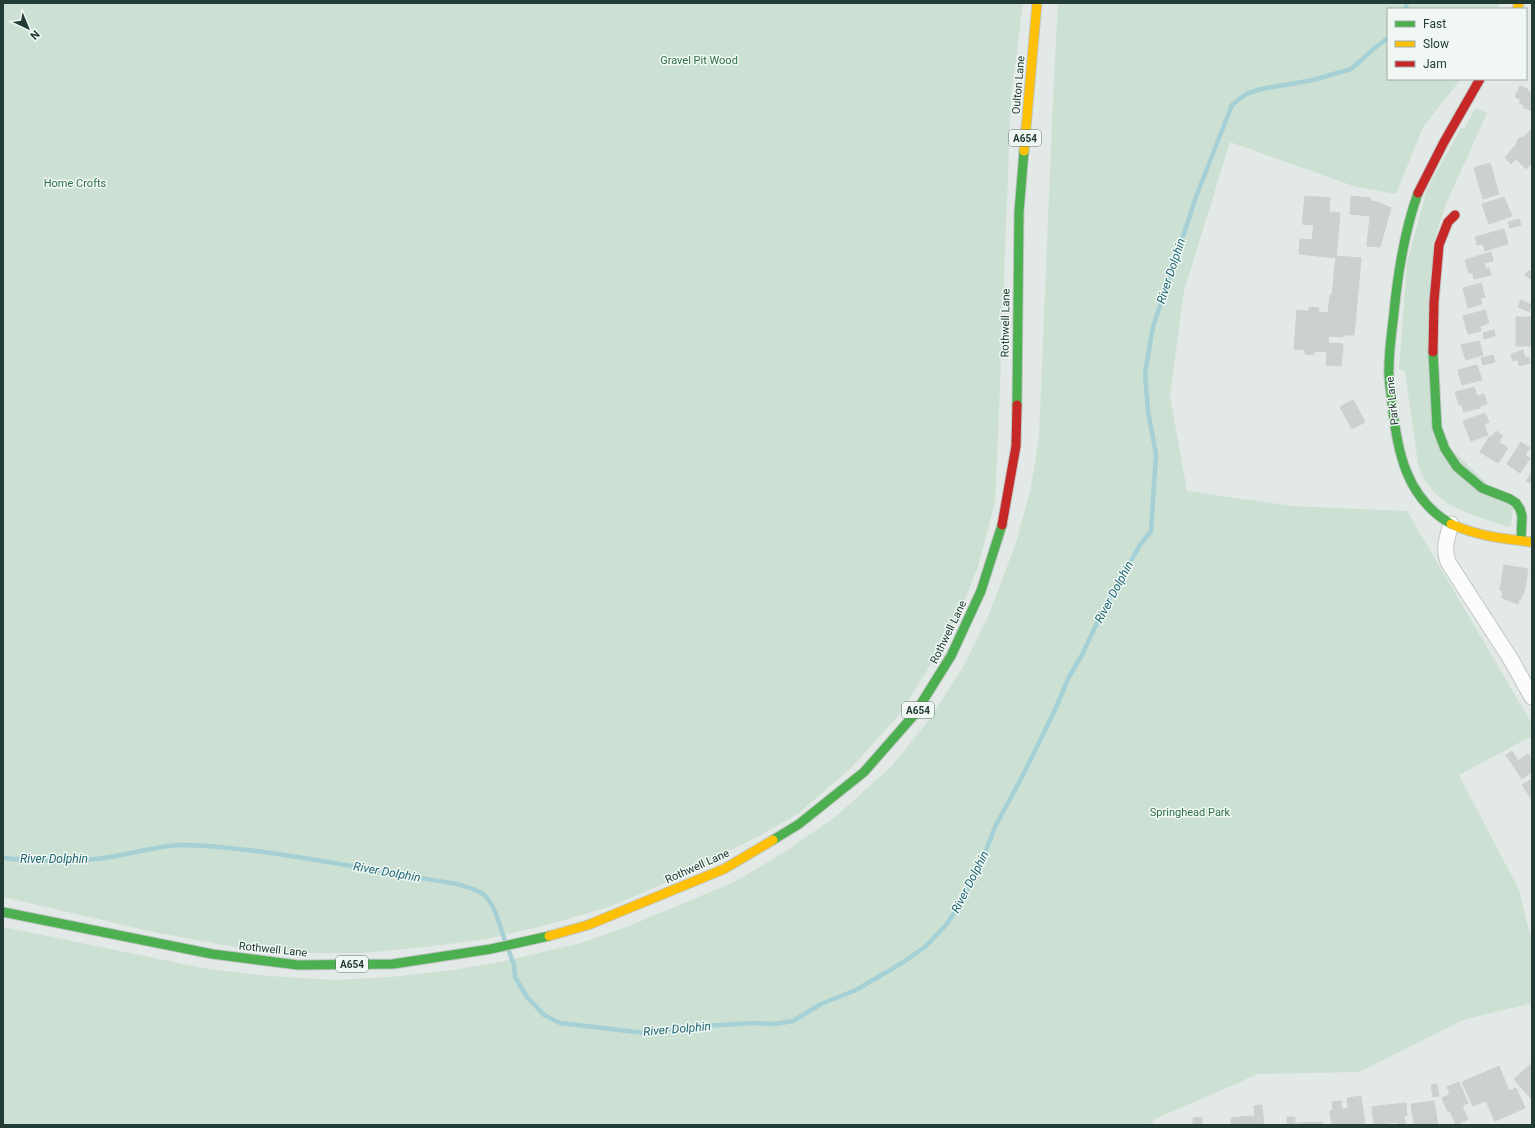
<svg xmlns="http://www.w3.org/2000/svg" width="1535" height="1128" viewBox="0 0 1535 1128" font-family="Roboto,sans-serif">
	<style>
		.green { fill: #cce1d3 }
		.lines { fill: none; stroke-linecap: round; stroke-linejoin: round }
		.stream { stroke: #a5d0d5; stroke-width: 4.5 }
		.building { fill: #ccd1cf; stroke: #ccd1cf }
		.street-casing { stroke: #c0c6c3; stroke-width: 17 }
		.fast-casing { stroke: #bfc6c3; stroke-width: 11 }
		.slow-casing { stroke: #bfc6c3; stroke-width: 11 }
		.jam-casing { stroke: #bfc6c3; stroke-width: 11 }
		.street { stroke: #fbfcfb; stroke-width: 15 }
		.fast { stroke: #4caf50; stroke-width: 9 }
		.slow { stroke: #ffc107; stroke-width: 9 }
		.jam { stroke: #c62828; stroke-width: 9 }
		.labels { text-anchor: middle; stroke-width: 3; stroke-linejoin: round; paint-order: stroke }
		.shield { fill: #f1f8f4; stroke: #60746e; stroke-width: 1 }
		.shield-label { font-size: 10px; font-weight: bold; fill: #223b34 }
		.park-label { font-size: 11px; fill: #2e7046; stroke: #f1f8f4 }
		.street-label { font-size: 11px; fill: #223b34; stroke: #f1f8f4 }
		.water-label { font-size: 12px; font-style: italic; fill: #1f6774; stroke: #f1f8f4 }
	</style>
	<rect width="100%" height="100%" fill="#e3e9e6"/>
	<!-- green -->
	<g class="green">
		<polygon points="3,3 1023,3 1011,97 998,438 995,502 978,567 957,619 935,658 898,716 852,767 799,813 763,834 665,883 612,906 547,925 487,939 426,947 363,953 301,953 241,948 158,933 3,897"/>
		<polygon points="1058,3 1500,3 1498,9 1388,9 1388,79 1461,79 1423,127 1396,194 1356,187 1230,142 1184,291 1170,396 1187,491 1292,506 1407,511 1532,724 1532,736 1459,775 1519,890 1532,943 1532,1003 1463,1020 1359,1072 1258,1074 1155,1119 1150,1125 3,1125 3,927 208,969 270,976 335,980 390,977 454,970 505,961 581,943 629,926 736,881 786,851 835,817 892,766 932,716 964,665 989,614 1016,543 1031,487 1039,436 1053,98"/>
		<path d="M 1475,108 L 1487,113 L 1446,204 L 1433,244 L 1432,431 L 1513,508 L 1511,525 L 1508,527 C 1470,513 1432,508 1418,464 L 1405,371 L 1399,370 L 1407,263 L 1427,189 L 1461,128 L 1464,129 Z"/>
	</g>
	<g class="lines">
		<!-- stream -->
		<g class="stream">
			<polyline points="1405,9 1407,3"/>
			<path d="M 3,858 C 36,861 70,863 103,858 C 129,855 154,846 181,845 C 211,845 241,849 271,853 C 333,862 395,874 457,884 C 466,887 479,889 486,897 C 496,907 500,927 505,941"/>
			<polyline points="509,951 514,965 515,977 527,997 544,1015 560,1023 645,1033 676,1028 704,1026 754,1023 775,1024 793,1021 821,1004 856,990 902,963 925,947 946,925 960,904 980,865 996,825 1023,775 1054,712 1069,677 1082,655 1102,612 1140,545 1151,531 1156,454 1148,411 1145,373 1153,327 1197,194 1232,105 1246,94 1261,89 1313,80 1351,69 1377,46 1388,38"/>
		</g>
	</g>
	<!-- building -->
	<g class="building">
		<polygon points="1520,86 1528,89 1527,91 1532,93 1532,111 1523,107 1524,105 1519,103 1521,100 1515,97"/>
		<polygon points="1530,130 1532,132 1532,163 1526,169 1516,159 1511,164 1505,157 1516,145 1518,139 1524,137"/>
		<polygon points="1490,163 1499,194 1483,199 1474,168"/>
		<polygon points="1305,196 1330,198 1329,212 1340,213 1336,258 1299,254 1300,239 1312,240 1314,225 1302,224"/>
		<polygon points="1351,196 1371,198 1371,201 1377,202 1391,208 1380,247 1367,246 1370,216 1350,214"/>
		<polygon points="1504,197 1512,216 1489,224 1482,204"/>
		<polygon points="1519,219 1521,225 1510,228 1508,222"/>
		<polygon points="1504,229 1508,244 1485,251 1483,244 1477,245 1475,237"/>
		<polygon points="1491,252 1493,261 1484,263 1486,269 1489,268 1491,275 1474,279 1473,273 1469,273 1465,260"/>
		<polygon points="1336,256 1361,258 1354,335 1343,335 1343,337 1329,336 1328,343 1343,344 1341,366 1326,365 1327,352 1314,351 1314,355 1305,354 1305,350 1294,349 1297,310 1309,311 1309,307 1319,308 1318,312 1328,313 1330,295 1332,295"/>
		<polygon points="1529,270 1532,273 1532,280 1525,275"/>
		<polygon points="1481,283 1485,297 1480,298 1482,304 1468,308 1463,288"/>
		<polygon points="1521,300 1532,305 1529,312 1518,307"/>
		<polygon points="1485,310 1489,323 1480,326 1481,331 1468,334 1463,316"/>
		<polygon points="1516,317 1532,317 1532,331 1516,332"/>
		<polygon points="1494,330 1495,336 1484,339 1483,333"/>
		<polygon points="1532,331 1532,346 1516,346 1516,332"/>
		<polygon points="1479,341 1483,355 1466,360 1461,345"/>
		<polygon points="1523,350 1525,357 1513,361 1511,354"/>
		<polygon points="1493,355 1495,362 1483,365 1481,358"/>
		<polygon points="1529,357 1530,363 1519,366 1518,360"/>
		<polygon points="1477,365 1482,380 1462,385 1458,370"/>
		<polygon points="1474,387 1477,396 1484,394 1487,404 1480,406 1480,408 1464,412 1461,404 1459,405 1455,392"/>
		<polygon points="1353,400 1365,422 1352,429 1340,407"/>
		<polygon points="1485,413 1489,422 1484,425 1488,435 1471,441 1463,421"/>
		<polygon points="1496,431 1503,436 1499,442 1508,448 1498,463 1480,452 1490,436 1492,437"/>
		<polygon points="1521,442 1530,448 1525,455 1530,458 1520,473 1507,464"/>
		<polygon points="1532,472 1532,484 1526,481"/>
		<polygon points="1504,565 1528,569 1524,594 1522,594 1521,599 1519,599 1518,604 1502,598 1503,591 1500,590"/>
		<polygon points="1512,751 1518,761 1528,754 1532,760 1532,772 1522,779 1506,755"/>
		<polygon points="1532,779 1532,800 1522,785"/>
		<polygon points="1532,1063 1532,1100 1514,1079"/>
		<polygon points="1499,1066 1509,1091 1516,1088 1525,1108 1495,1121 1486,1101 1473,1106 1462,1082"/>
		<polygon points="1459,1082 1468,1103 1462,1106 1468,1119 1456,1125 1450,1111 1448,1112 1442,1098 1450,1094 1447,1087"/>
		<polygon points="1437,1084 1439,1096 1433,1097 1431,1085"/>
		<polygon points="1361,1096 1365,1125 1348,1125 1346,1109 1348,1108 1347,1098"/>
		<polygon points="1341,1101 1342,1109 1346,1109 1348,1125 1332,1125 1330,1111 1333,1110 1332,1102"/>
		<polygon points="1434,1101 1438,1125 1414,1125 1411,1104"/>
		<polygon points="1406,1103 1407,1116 1404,1116 1406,1125 1398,1125 1398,1122 1390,1123 1387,1105"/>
		<polygon points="1262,1105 1264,1125 1240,1125 1240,1117 1255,1116 1254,1106"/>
		<polygon points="1387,1105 1390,1123 1374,1125 1372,1107"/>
		<polygon points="1202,1117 1202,1125 1193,1125 1193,1118"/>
		<polygon points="1240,1117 1240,1125 1231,1125 1231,1118"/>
		<polygon points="1287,1117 1295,1117 1295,1125 1271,1125 1287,1124"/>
		<polygon points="1323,1122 1323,1125 1297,1125 1297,1123"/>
	</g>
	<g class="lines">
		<defs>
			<path id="street" d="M 1451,524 C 1447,539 1443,547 1448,562 L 1510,658 L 1532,697"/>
			<g id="fast">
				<path d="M 1418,193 C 1404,232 1398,272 1394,312 C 1392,331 1389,349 1389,367 C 1388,379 1391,391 1392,403 C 1397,451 1406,498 1451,524"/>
				<polyline points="1433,352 1437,428 1445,449 1457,467 1482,488 1510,499 1516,503 1520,509 1522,516 1521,540"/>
				<polyline points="1017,405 1019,212 1024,151"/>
				<polyline points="773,840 799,824 864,772 914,715 951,656 981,591 1002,525"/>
				<polyline points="3,912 212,954 298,965 393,964 491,949 549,936"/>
			</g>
			<g id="slow">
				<polyline points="1517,9 1519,3"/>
				<polyline points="1024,151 1037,3"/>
				<path d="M 1451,524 C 1477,536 1504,539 1532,542"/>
				<polyline points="549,936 588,925 724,869 773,840"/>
			</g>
			<g id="jam">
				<polyline points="1418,193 1444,142 1480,79"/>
				<polyline points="1433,352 1434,302 1439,245 1448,222 1455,215"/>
				<polyline points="1002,525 1016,446 1017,405"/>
			</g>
		</defs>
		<!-- street casing -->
		<use href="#street" class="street-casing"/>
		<!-- fast casing -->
		<use href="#fast" class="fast-casing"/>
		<!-- slow casing -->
		<use href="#slow" class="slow-casing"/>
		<!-- jam casing -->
		<use href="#jam" class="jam-casing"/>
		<!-- street -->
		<use href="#street" class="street"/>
		<!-- fast -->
		<use href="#fast" class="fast"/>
		<!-- slow -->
		<use href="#slow" class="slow"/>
		<!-- jam -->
		<use href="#jam" class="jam"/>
	</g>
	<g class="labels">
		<!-- shield labels -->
		<g class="shield">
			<rect x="1009" y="130" width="32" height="16" rx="3"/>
			<rect x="902" y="702" width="32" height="16" rx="3"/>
			<rect x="336" y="956" width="32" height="16" rx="3"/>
		</g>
		<g class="shield-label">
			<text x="1025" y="142">A654</text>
			<text x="918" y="714">A654</text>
			<text x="352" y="968">A654</text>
		</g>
		<!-- park labels -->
		<g class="park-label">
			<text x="699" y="64">Gravel Pit Wood</text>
			<text x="75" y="187">Home Crofts</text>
			<text x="1190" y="816">Springhead Park</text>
		</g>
		<!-- street labels -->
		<g class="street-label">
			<text transform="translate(1018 85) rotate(-85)" y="4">Oulton Lane</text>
			<text transform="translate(1005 323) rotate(-89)" y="4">Rothwell Lane</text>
			<text transform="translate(1392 401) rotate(-96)" y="4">Park Lane</text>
			<text transform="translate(948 632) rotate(-64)" y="4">Rothwell Lane</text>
			<text transform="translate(697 866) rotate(-24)" y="4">Rothwell Lane</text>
			<text transform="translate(273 949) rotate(6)" y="4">Rothwell Lane</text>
		</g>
		<!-- water labels -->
		<g class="water-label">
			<text transform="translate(1171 271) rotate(-72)" y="4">River Dolphin</text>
			<text transform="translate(1114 592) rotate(-62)" y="4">River Dolphin</text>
			<text x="54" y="863">River Dolphin</text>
			<text transform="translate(387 872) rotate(10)" y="4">River Dolphin</text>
			<text transform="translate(970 882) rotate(-63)" y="4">River Dolphin</text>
			<text transform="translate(677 1029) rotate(-5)" y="4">River Dolphin</text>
		</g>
	</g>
	<!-- border -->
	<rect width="1535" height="1128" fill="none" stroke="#223b34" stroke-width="8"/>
	<!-- legend -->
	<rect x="1387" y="8" width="140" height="72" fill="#f1f8f4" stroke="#9eaca7"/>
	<rect x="1395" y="21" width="20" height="6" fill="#4caf50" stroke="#9eaca7"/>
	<text x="1423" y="28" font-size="12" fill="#223b34">Fast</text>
	<rect x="1395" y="41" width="20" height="6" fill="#ffc107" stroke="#9eaca7"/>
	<text x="1423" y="48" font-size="12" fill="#223b34">Slow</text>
	<rect x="1395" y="61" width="20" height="6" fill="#c62828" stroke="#9eaca7"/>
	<text x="1423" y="68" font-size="12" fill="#223b34">Jam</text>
	<!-- north arrow -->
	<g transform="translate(28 28) rotate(136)" stroke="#f1f8f4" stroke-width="3" paint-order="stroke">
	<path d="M0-3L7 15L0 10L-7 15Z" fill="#223b34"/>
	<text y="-6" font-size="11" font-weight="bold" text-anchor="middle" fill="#223b34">N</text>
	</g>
</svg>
